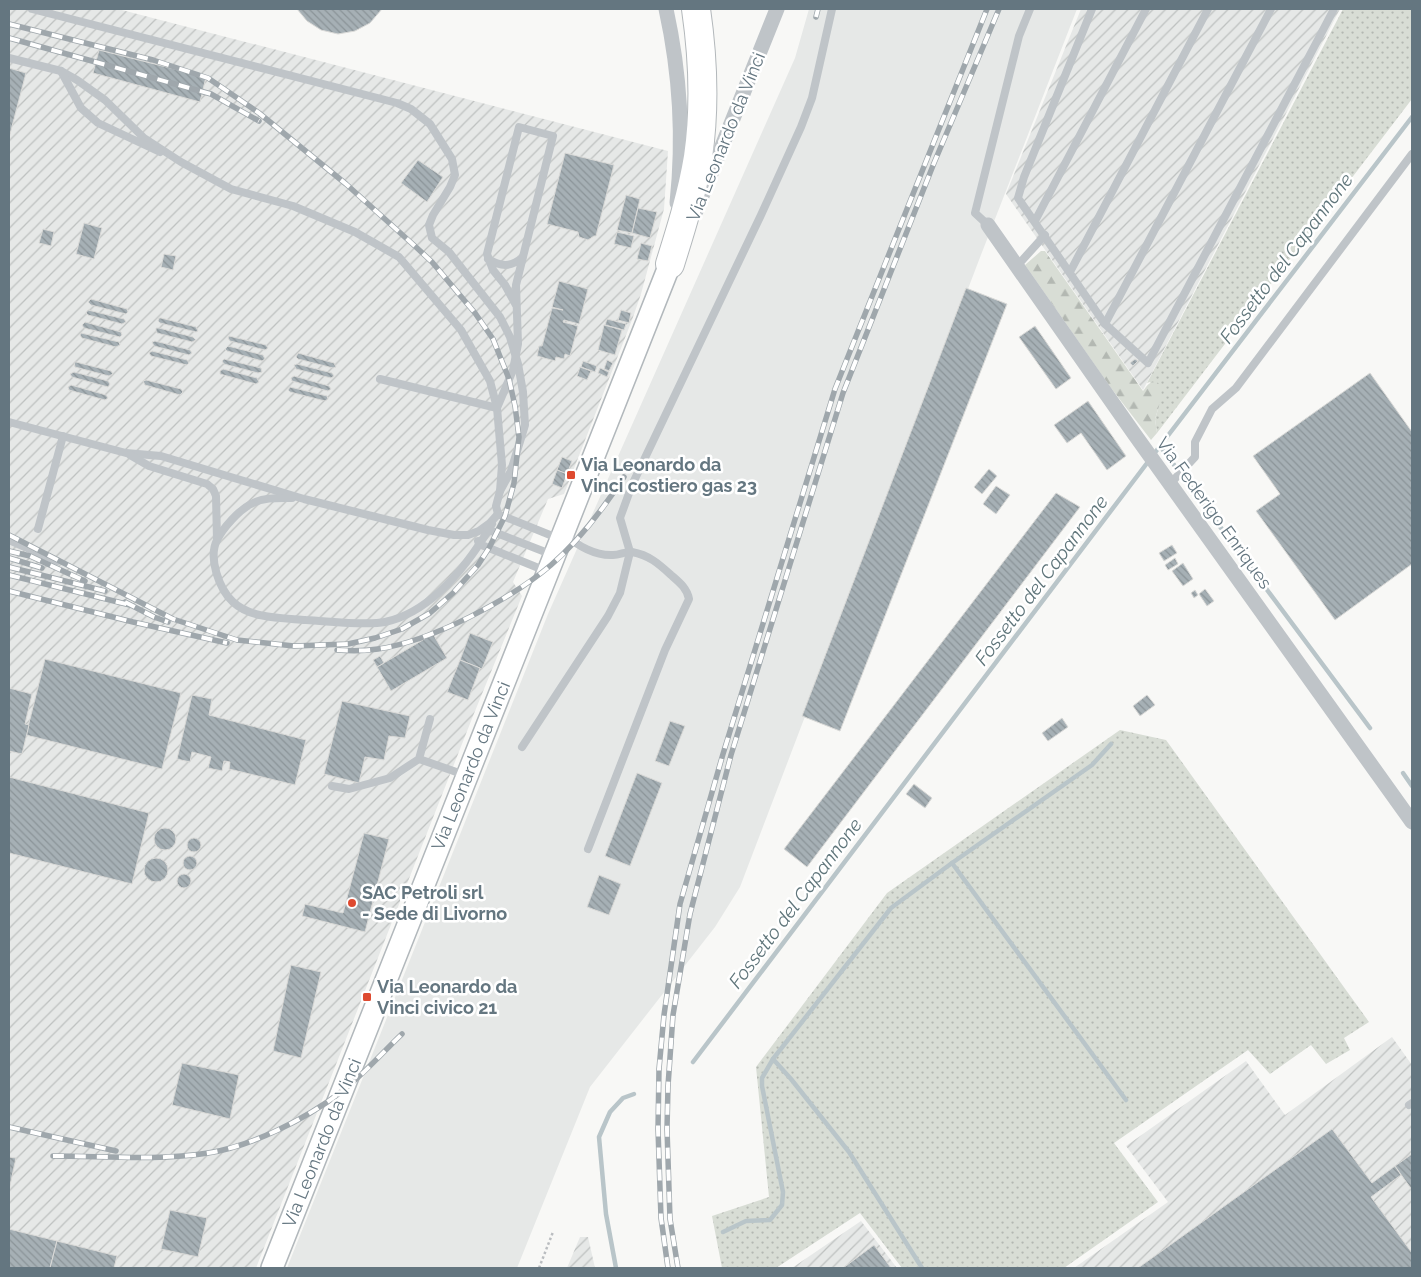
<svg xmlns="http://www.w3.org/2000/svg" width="1421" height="1277" viewBox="0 0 1421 1277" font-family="Raleway,sans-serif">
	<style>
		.built { fill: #e6e8e7 }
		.industrial { fill: url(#industrial-furrows) }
		.grass { fill: url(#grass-dots) }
		.forest { fill: url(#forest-firs) }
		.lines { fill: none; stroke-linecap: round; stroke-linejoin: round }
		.stream { stroke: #b9c5c9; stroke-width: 4.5 }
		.building { fill: url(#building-back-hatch); stroke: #dadad8 }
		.secondary-casing { stroke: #b2b8bc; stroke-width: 24 }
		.highway-casing { stroke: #b3b8bb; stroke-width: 30 }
		.path { stroke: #babdc0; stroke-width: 2.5; stroke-dasharray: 2.5 2.5; stroke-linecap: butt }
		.lane { stroke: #bfc4c8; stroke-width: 8 }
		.street { stroke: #bfc4c8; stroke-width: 15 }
		.secondary { stroke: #fff; stroke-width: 21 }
		.highway { stroke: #fff; stroke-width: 28 }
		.rail-casing { stroke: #9fa7ac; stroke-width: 5.5 }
		.rail { stroke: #fff; stroke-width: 4; stroke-dasharray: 11; stroke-linecap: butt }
		.poi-dot { fill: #de4a30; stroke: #fff; stroke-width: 2 }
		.labels { text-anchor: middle; stroke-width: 5; stroke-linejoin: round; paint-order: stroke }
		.street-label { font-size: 18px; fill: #647680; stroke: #fff }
		.poi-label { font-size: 18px; font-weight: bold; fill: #647680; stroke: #fff; text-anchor: start }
		.water-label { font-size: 19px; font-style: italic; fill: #5f757a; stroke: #fff }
	</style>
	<defs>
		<pattern id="industrial-furrows" width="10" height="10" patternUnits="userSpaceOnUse" patternTransform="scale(1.25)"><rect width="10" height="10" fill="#e6e8e7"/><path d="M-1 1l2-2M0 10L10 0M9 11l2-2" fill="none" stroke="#bec1c0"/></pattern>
		<pattern id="grass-dots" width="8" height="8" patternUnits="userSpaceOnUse" patternTransform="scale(1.25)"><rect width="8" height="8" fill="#d8ddd5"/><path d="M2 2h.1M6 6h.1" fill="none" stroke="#b3b8b2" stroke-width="1.8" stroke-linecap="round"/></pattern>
		<pattern id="forest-firs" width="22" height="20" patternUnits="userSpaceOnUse" patternTransform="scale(1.25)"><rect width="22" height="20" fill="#d8ddd5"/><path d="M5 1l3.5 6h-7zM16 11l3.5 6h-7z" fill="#b3b8b2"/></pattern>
		<pattern id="building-back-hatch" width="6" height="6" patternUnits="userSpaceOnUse" patternTransform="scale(1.25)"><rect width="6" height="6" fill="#a6b0b5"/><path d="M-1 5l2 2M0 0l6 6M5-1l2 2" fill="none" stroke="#8b9498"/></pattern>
	</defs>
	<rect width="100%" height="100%" fill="#f8f8f6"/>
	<!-- built -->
	<polygon class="built" points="809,9 1077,9 979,260 740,887 715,927 590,1087 517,1268 287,1268 548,614 795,58"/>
	<!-- industrial -->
	<g class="industrial">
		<polygon points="9,9 118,9 668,151 664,209 641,294 632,320 564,494 548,499 513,582 522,596 473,716 256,1268 9,1268"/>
		<polygon points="1081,9 1340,9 1143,390 1006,194"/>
		<polygon points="1392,1037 1412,1065 1412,1268 1074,1268 1168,1202 1126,1146 1246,1061 1285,1115"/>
		<polygon points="861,1221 897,1268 792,1268"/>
		<polygon points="580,1237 588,1237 595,1268 567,1268"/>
	</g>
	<!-- grass -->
	<g class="grass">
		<polygon points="1343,9 1412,9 1412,99 1157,433 1155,419 1160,403 1150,382 1147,383"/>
		<polygon points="1120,730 1166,740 1369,1022 1344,1038 1350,1050 1326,1064 1311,1045 1270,1074 1248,1050 1114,1143 1158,1202 1064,1268 902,1268 860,1213 776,1268 722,1268 712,1216 769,1197 756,1067 887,893"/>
	</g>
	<!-- forest -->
	<path class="forest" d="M 1041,251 L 1045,251 L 1143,391 C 1148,385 1148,382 1157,382 L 1162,387 L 1160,403 L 1155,419 L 1157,433 L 1151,440 L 1111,388 L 1025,265 Z"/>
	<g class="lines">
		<!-- stream -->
		<g class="stream">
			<polyline points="1160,446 1370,728"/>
			<polyline points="1403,773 1412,786"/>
			<polyline points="952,863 1126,1100"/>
			<polyline points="773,1059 791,1079 849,1152 922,1268"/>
			<polyline points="693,1062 1160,446 1412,117"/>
			<polyline points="723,1232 746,1221 770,1220 782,1205 783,1192 762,1086 762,1078 773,1059 891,908 952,863 1092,765 1111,744"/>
			<polyline points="616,1268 606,1214 599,1137 610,1112 623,1098 634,1094"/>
		</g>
	</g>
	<!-- building -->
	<g class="building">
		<polygon points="297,9 382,9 370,23 355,31 338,34 321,30 307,21"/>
		<polygon points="99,50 206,77 200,102 93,73"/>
		<polygon points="9,68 26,73 9,138"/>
		<polygon points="565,153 614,165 596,236 594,236 588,240 579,237 578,232 547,224"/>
		<polygon points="418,160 443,177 427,202 401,183"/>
		<polygon points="626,195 640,199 632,233 617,230"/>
		<polygon points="638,208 657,212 650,238 632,233"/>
		<polygon points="84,223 102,228 94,259 76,254"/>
		<polygon points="43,229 54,232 51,246 39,243"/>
		<polygon points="617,232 634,236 631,248 614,244"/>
		<polygon points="641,243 652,246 648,261 637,259"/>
		<polygon points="164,254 176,256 173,270 161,267"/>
		<polygon points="559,281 588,289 579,324 564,320 563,322 578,326 570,356 565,354 564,359 556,357 555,361 537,356 539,346 542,346 552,308 563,310 552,307"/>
		<polygon points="966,288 1007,304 840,731 802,716"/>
		<polygon points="91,299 127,309 128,312 126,314 91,305 88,302"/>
		<polygon points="88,310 124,319 126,322 122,324 88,315 86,313"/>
		<polygon points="621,310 631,313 629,323 618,320"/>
		<polygon points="159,318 161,318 196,327 198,331 196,332 160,323 158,321"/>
		<polygon points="607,319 626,324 624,330 605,325"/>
		<polygon points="85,322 121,332 122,335 120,337 84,328 82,325"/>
		<polygon points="604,325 622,330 615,355 598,350"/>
		<polygon points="1035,326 1071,378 1056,389 1019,337"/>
		<polygon points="156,328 159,328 193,337 196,340 192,342 157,333 156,331"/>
		<polygon points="81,333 119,342 120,345 116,347 82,338 80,335"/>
		<polygon points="229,336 266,345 268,348 265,350 230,341 228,338"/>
		<polygon points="155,341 190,350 192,353 189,355 154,346 152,342"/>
		<polygon points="228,346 263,355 265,359 262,361 227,351 225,349"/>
		<polygon points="152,351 187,360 189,363 187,365 151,356 149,353"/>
		<polygon points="298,353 334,363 336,367 333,368 298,359 296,357"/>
		<polygon points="224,359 261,368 262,372 258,373 224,364 222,361"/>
		<polygon points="1135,359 1138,361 1133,366 1130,363"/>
		<polygon points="607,360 613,363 609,371 604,369"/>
		<polygon points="583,361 597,366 595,372 581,367"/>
		<polygon points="74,362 76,362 111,371 113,374 109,376 75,367"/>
		<polygon points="297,364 332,373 334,376 331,378 296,369 294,365"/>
		<polygon points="580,367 591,371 587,380 577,376"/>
		<polygon points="600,368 609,372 607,377 598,373"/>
		<polygon points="223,369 257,378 259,382 256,384 220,374 220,371"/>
		<polygon points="74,372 108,381 110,384 108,387 72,377 70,374"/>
		<polygon points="1370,373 1412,432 1412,564 1335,620 1256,511 1280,494 1253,456"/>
		<polygon points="294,376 329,386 331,389 328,391 292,381 291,378"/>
		<polygon points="146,380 181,389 183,392 180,395 145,385 143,381"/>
		<polygon points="71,385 106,395 108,398 105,400 69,390 68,387"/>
		<polygon points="290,387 327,396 328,399 325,401 290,392 288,390"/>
		<polygon points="1088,401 1126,456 1107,470 1081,433 1067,443 1054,425"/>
		<polygon points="562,457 572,461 567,474 557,470"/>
		<polygon points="989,469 997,476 982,494 974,487"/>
		<polygon points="557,470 567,474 562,488 552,484"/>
		<polygon points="996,486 1010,495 996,514 983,504"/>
		<polygon points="1056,493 1080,507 807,867 784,849"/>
		<polygon points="1172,545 1177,553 1164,561 1159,553"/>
		<polygon points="1175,558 1178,564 1168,570 1165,565"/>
		<polygon points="1183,563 1193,579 1183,586 1172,571"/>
		<polygon points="1205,589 1214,601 1207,606 1199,594"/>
		<polygon points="1195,590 1198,595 1194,598 1191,593"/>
		<polygon points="470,633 493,642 482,669 460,660"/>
		<polygon points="433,634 447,658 391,691 377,667"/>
		<polygon points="380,656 384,663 377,667 373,660"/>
		<polygon points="45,659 181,693 162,769 26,735"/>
		<polygon points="460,660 480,668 468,700 447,692"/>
		<polygon points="9,688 32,694 25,724 29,725 22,754 9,751"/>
		<polygon points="192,695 212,699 209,715 306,740 295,785 229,769 230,762 224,761 222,771 208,768 211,757 192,752 190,762 177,759"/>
		<polygon points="1147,695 1155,705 1140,716 1133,706"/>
		<polygon points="342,701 410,716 405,738 389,736 384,760 365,757 359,783 324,774"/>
		<polygon points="1062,718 1068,727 1048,741 1042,733"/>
		<polygon points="670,721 685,726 669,766 655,761"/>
		<polygon points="637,773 662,783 630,866 605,856"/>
		<polygon points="9,777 149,813 132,884 9,853"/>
		<polygon points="914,784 932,798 925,808 906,794"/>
		<circle cx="165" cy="839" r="11"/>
		<polygon points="364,833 389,839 365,932 302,916 305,904 343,913"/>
		<circle cx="194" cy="845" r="7"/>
		<circle cx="190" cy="863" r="7"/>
		<circle cx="156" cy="870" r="12"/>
		<circle cx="184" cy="881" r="7"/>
		<polygon points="599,875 621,884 609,915 587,907"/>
		<polygon points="291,965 321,972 301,1058 273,1051"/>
		<polygon points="182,1063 239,1075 230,1119 172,1105"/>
		<polygon points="1332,1129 1372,1183 1395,1166 1401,1175 1371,1197 1412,1253 1412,1268 1138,1268"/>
		<polygon points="1412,1154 1412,1190 1395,1166"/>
		<polygon points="9,1157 16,1158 9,1190"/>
		<polygon points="170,1210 207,1218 198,1257 161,1249"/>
		<polygon points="9,1229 57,1241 50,1268 9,1268"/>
		<polygon points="57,1241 117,1256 114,1268 50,1268"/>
		<polygon points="874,1245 891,1268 843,1268"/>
	</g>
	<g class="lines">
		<defs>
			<polyline id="secondary" points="272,1268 670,264"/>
			<path id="highway" d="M 670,264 C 681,229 692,194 698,157 C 705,109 703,57 696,9"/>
		</defs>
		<!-- secondary casing -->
		<use href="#secondary" class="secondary-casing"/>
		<!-- highway casing -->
		<use href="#highway" class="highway-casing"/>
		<!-- path -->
		<polyline class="path" points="539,1268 553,1232"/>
		<!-- lane -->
		<g class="lane">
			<polyline points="32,9 397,103 411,109 430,124 452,159 455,175 450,187 433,215 429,225 432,238 449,252 500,317 510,337 518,364 523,392 525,425 511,471 500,491"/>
			<polyline points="1092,9 1024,177 1018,198 1105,324 1148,363 1334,9"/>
			<polyline points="9,58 61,71 77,80 105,100 144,138 181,162 231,189 293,206 355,232 399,257 461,330 490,381 497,408 502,465 500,491 496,506 498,514 560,539"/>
			<polyline points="61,71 81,108 98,123 160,152"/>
			<polyline points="1035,221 1146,9"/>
			<polyline points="988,225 975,213 1019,36 1030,9"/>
			<path d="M 488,259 C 501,267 511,267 522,258"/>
			<polyline points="1017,266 1045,235"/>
			<polyline points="1070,272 1208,9"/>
			<polyline points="1105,324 1271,9"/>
			<polyline points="380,379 497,408 513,370 518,344 516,285 553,136 519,127 487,254 493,270 505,285 516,305"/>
			<polyline points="9,422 126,453 161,456 304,499 428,530 454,535 468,535 479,531 490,523 498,514"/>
			<polyline points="130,455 149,466 207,484 213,489 216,496 217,540"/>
			<polyline points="1170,484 1195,457 1195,442 1212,409 1236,388 1412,154"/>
			<path d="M 292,498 C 278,498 264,497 251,504 C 239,510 223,528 217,540 C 208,558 219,589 233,602 C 251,619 283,618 306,620 C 328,621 365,626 385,622 C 432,612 469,563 492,524"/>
			<polyline points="487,526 489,530 553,555"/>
			<polyline points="38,529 63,436"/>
			<path d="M 565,534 C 577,546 596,556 613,555 C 620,555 626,551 632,552 C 649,555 659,564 671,575 C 679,582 687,588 689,599 L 665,650 L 588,849"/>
			<polyline points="9,540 57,561"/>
			<polyline points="478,541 479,544 546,571"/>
			<polyline points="522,747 608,616 620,593 630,552 620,518 632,485 761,215 801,127 812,98 832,9"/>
			<polyline points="419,759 465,775"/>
			<polyline points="332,786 349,789 390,778 419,759 430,719"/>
			<polyline points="1409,1105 1412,1103"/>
		</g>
		<!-- street -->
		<g class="street">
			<path d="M 666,9 C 680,73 684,138 677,203"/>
			<polyline points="696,211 777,9"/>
			<polyline points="988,225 1135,435 1412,822"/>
		</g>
		<!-- secondary -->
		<use href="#secondary" class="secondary"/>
		<!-- highway -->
		<use href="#highway" class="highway"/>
		<defs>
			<g id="rail">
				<polyline points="816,17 818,9"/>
				<polyline points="9,24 153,60 208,78 259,113 346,184 417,248 432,262 475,313 493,339 509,379 515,406 519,437 514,483 505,516 489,548 478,565 453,593 430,613 402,629 375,638 348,644 294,646 237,640 173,619 9,535"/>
				<polyline points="9,38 211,94 259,121"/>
				<polyline points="9,551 30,556 85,581"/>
				<polyline points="9,558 42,568"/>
				<polyline points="9,567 105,591"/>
				<polyline points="9,575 130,605"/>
				<polyline points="9,591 133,622 227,643"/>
				<polyline points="125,602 154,617 168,622"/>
				<path d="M 337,650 C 350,651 365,651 378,649 C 432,641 510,600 551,565 C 580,540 603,509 624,477"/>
				<polyline points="9,1127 116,1151"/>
				<path d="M 53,1156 C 104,1156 157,1161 208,1153 C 252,1146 306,1119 341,1092 C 363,1075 382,1053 402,1034"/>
				<polyline points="668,1268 661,1218 658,1129 659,1069 664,1015 680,904 723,754 835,389 987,9"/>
				<polyline points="678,1268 670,1219 667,1129 668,1086 673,1015 690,914 731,755 843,393 934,163 999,9"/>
			</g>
		</defs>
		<!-- rail casing -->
		<use href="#rail" class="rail-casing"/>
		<!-- rail -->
		<use href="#rail" class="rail"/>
	</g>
	<!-- markers -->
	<g class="poi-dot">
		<rect x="566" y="470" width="10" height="10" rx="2.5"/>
		<circle cx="352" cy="903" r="5"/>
		<rect x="362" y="992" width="10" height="10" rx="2.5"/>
	</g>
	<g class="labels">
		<!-- street labels -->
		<g class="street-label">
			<text transform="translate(726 137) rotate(-68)" y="6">Via Leonardo da Vinci</text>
			<text transform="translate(1214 513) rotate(54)" y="6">Via Federigo Enriques</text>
			<text transform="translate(471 766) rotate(-68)" y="6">Via Leonardo da Vinci</text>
			<text transform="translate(322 1143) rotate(-68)" y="6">Via Leonardo da Vinci</text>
		</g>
		<!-- poi labels -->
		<g class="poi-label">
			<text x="581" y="471">Via Leonardo da<tspan x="581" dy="21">Vinci costiero gas 23</tspan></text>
			<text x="362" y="899">SAC Petroli srl<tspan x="362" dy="21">- Sede di Livorno</tspan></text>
			<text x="377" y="993">Via Leonardo da<tspan x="377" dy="21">Vinci civico 21</tspan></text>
		</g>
		<!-- water labels -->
		<g class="water-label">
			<text transform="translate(1286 258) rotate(-53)" y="7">Fossetto del Capannone</text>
			<text transform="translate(1041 580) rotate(-53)" y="7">Fossetto del Capannone</text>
			<text transform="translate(795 903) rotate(-53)" y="7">Fossetto del Capannone</text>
		</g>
	</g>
	<!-- border -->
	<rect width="1421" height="1277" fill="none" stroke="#647680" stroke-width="20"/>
</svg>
